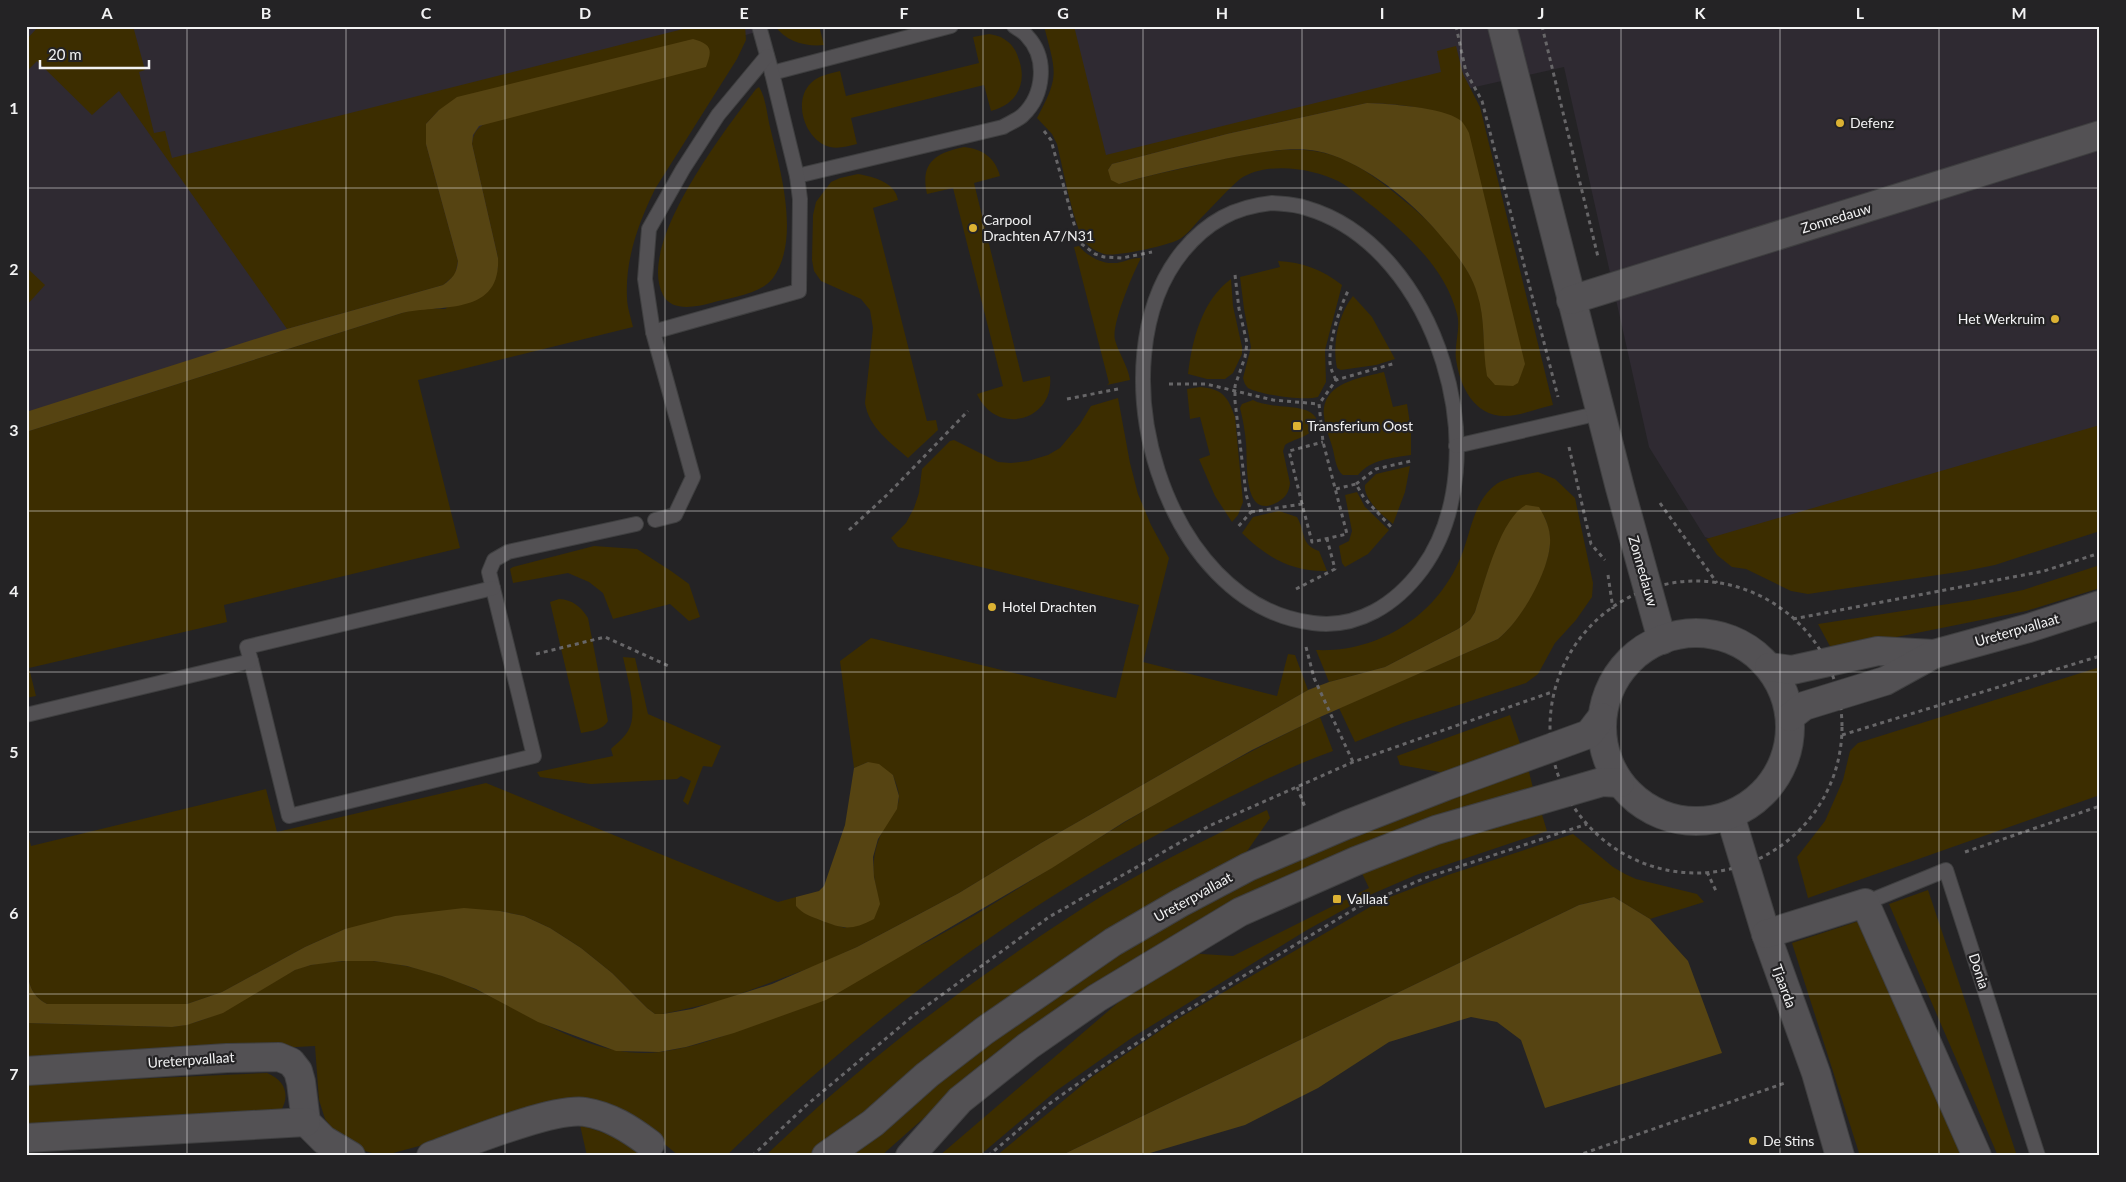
<svg xmlns="http://www.w3.org/2000/svg" width="2126" height="1182" viewBox="0 0 2126 1182" font-family="Lato,sans-serif">
	<style>
		.built { fill: #2f2a32 }
		.green { fill: #3c2d00; fill-rule: evenodd }
		.water { fill: #564412 }
		.lines { fill: none; stroke-linecap: round; stroke-linejoin: round }
		.service-casing { stroke: #3f3f40; stroke-width: 16 }
		.minor-casing { stroke: #3f3f40; stroke-width: 30 }
		.secondary-casing { stroke: #3f3f40; stroke-width: 30 }
		.path { stroke: #676668; stroke-width: 3; stroke-dasharray: 4 4; stroke-linecap: butt }
		.service { stroke: #535154; stroke-width: 14 }
		.minor { stroke: #535154; stroke-width: 28 }
		.secondary { stroke: #535154; stroke-width: 28 }
		.grid { fill: none; stroke: #f2f2f3; stroke-width: 1; stroke-opacity: 0.55 }
		.poi-dot { fill: #dcb233; stroke: #242325; stroke-width: 2 }
		.labels { text-anchor: middle; stroke-width: 4.5; stroke-linejoin: round; paint-order: stroke }
		.poi-label { font-size: 14px; fill: #f2f2f3; stroke: #242325; text-anchor: start }
		.street-label { font-size: 14px; fill: #f2f2f3; stroke: #242325 }
		.neatline { fill: none; stroke: #f2f2f3; stroke-width: 2 }
		.grid-label { font-size: 16px; text-anchor: middle; font-weight: bold; fill: #f2f2f3 }
	</style>
	<rect width="100%" height="100%" fill="#242325"/>
	<!-- built -->
	<g class="built">
		<polygon points="26,26 776,26 686,53 478,272 26,418"/>
		<polygon points="1055,26 2100,26 2100,473 1801,568 1705,537 1649,447 1564,67 1108,170"/>
	</g>
	<!-- green -->
	<g class="green">
		<path d="M 39,26 L 133,26 L 145,70 L 139,72 L 154,133 L 165,131 L 172,158 L 695,26 L 745,26 L 746,40 L 737,59 L 655,189 C 639,222 625,259 627,297 C 627,307 631,318 633,327 L 418,380 L 460,548 L 224,605 L 227,622 L 29,668 L 36,696 L 26,698 L 26,432 L 402,313 L 420,308 L 445,309 L 498,269 L 498,258 L 472,144 C 474,129 480,125 493,121 L 439,110 L 426,124 L 426,144 L 458,261 L 455,275 L 443,285 L 287,329 L 119,91 L 92,115 L 37,61 L 26,72 L 26,40 Z"/>
		<path d="M 775,26 L 819,26 L 824,45 C 807,47 786,42 775,26 Z"/>
		<path d="M 1044,26 L 1074,26 L 1106,155 L 1441,72 L 1437,51 L 1456,46 L 1463,74 L 1480,107 L 1553,405 C 1538,408 1520,416 1505,416 C 1474,416 1460,387 1456,359 C 1454,345 1461,328 1457,314 C 1446,270 1409,236 1375,208 C 1363,199 1351,188 1338,181 C 1312,168 1266,161 1240,179 C 1228,189 1216,203 1205,214 C 1197,221 1188,235 1178,240 C 1165,246 1117,257 1104,254 C 1097,252 1089,247 1085,242 C 1074,228 1062,164 1057,144 L 1052,134 L 1037,118 C 1060,75 1056,73 1044,26 ZM 1367,103 C 1398,104 1434,107 1461,121 L 1490,380 C 1481,351 1487,320 1477,291 C 1467,262 1431,221 1407,203 C 1384,184 1363,166 1335,156 C 1294,141 1238,156 1197,165 C 1171,171 1145,176 1119,184 L 1108,170 L 1112,164 L 1227,134 Z"/>
		<path d="M 989,34 C 994,35 1000,36 1004,39 C 1011,43 1016,50 1018,57 C 1028,82 1018,104 991,111 L 984,85 L 851,118 L 857,144 C 848,146 839,149 830,147 C 805,141 792,101 811,83 C 819,75 829,74 840,71 L 846,96 L 979,63 L 973,37 Z"/>
		<path d="M 759,87 C 766,98 767,115 770,127 C 780,169 801,239 773,278 C 760,295 730,297 711,303 C 695,307 672,312 663,295 C 636,244 726,129 756,89 Z"/>
		<path d="M 964,147 C 982,149 995,157 1000,176 L 974,183 L 1023,382 L 1050,376 C 1055,421 996,437 977,394 L 1003,386 L 953,188 L 927,194 C 920,163 935,153 964,147 Z"/>
		<path d="M 858,174 C 874,177 895,182 898,200 L 873,208 L 927,421 L 936,420 L 938,430 L 908,458 C 890,442 869,428 865,403 L 873,328 L 870,310 L 861,299 L 821,281 L 814,271 L 812,260 L 813,215 L 816,202 L 831,182 L 840,178 Z"/>
		<path d="M 1079,246 C 1086,255 1101,264 1114,263 C 1123,263 1132,257 1141,258 C 1133,273 1111,325 1115,340 C 1119,354 1128,366 1130,380 L 1107,385 L 1109,383 L 1074,247 Z"/>
		<path d="M 1278,261 C 1302,262 1323,270 1342,285 L 1325,350 L 1326,382 L 1318,397 C 1304,401 1261,395 1248,388 C 1245,385 1244,382 1243,378 L 1251,347 L 1244,309 L 1240,277 L 1280,267 Z"/>
		<polygon points="26,267 45,285 26,306"/>
		<path d="M 1231,279 L 1233,306 L 1242,347 L 1242,354 L 1233,373 L 1225,379 L 1207,379 L 1188,374 C 1192,340 1202,300 1231,279 Z"/>
		<path d="M 1353,296 L 1372,317 L 1395,359 L 1376,365 L 1341,370 L 1337,368 C 1332,345 1338,315 1353,296 Z"/>
		<path d="M 1384,372 L 1393,407 L 1407,404 L 1411,430 L 1411,455 C 1392,458 1371,459 1358,475 L 1343,475 C 1335,469 1335,455 1332,446 C 1329,436 1325,427 1324,416 C 1321,382 1361,378 1384,372 Z"/>
		<path d="M 1200,387 C 1223,389 1228,397 1235,417 L 1243,502 L 1238,515 L 1232,522 L 1215,496 L 1199,459 L 1210,455 L 1200,417 L 1190,419 L 1187,389 Z"/>
		<path d="M 1118,398 L 1130,463 L 1138,494 L 1151,525 L 1169,558 L 1143,662 L 1277,696 L 1288,654 L 1295,655 L 1308,690 L 1041,843 L 959,893 L 857,947 L 815,966 L 721,1001 L 663,1014 L 655,1014 L 647,1008 L 612,973 L 581,948 L 550,928 L 524,916 L 500,911 L 345,929 L 305,947 L 222,992 L 187,1004 L 47,1004 C 30,995 29,983 26,965 L 26,827 L 31,846 L 266,789 L 277,832 L 486,783 L 778,902 L 796,897 L 796,906 L 820,920 L 845,928 L 877,891 C 870,865 874,844 888,821 C 893,813 899,807 899,797 C 899,790 895,781 893,775 L 868,762 L 854,768 L 840,661 L 871,638 L 1116,698 L 1139,605 L 898,547 L 891,538 L 906,523 L 914,508 L 919,493 L 922,469 L 950,441 L 954,440 L 998,462 L 1011,463 L 1028,461 L 1048,455 L 1060,448 L 1080,424 L 1091,406 Z"/>
		<path d="M 1253,400 C 1271,410 1308,402 1316,418 C 1317,437 1297,437 1285,445 L 1283,451 L 1290,483 C 1289,492 1286,497 1278,502 C 1242,522 1248,461 1246,443 C 1245,431 1243,420 1240,408 L 1242,404 Z"/>
		<polygon points="2100,425 2100,531 1995,565 1965,571 1808,594 1791,591 1746,569 1732,567 1717,555 1706,539"/>
		<path d="M 1410,466 L 1405,492 L 1393,524 C 1383,516 1363,499 1365,485 L 1376,474 Z"/>
		<path d="M 1538,472 L 1555,479 L 1575,498 L 1593,583 L 1592,597 L 1576,620 L 1555,643 L 1538,674 L 1526,683 L 1403,723 L 1355,742 L 1339,708 L 1498,639 C 1519,623 1549,569 1550,543 C 1550,534 1548,525 1544,516 L 1488,571 L 1475,612 L 1470,620 L 1458,629 L 1385,667 L 1329,682 L 1316,650 C 1380,653 1439,614 1462,554 C 1471,531 1474,502 1494,486 C 1505,477 1524,475 1538,472 Z"/>
		<polygon points="1357,492 1365,507 1389,530 1368,554 1345,567 1342,563 1339,546 1349,541 1352,531 1345,495"/>
		<path d="M 1279,511 L 1297,517 C 1306,533 1300,544 1319,551 L 1327,571 C 1292,572 1266,557 1242,533 L 1253,517 Z"/>
		<polygon points="594,546 637,549 671,571 689,584 700,617 689,621 670,604 613,619 603,593 589,582 568,573 513,583 510,569 513,567"/>
		<polygon points="2100,565 2100,588 2026,611 1832,650 1818,624 1974,600 2023,590"/>
		<path d="M 559,599 C 573,600 580,606 588,618 L 608,721 C 603,730 591,731 581,733 L 550,602 Z"/>
		<path d="M 623,657 L 635,658 L 648,714 L 721,746 L 712,767 L 703,766 L 688,805 L 683,801 L 691,781 L 681,776 L 677,779 L 591,784 L 540,777 L 537,772 L 613,756 L 611,749 C 616,744 624,738 628,731 C 639,713 627,677 623,657 Z"/>
		<polygon points="2100,667 2100,795 1808,898 1797,857 1825,821 1843,780 1850,751 1858,743"/>
		<polygon points="1510,715 1522,749 1451,774 1400,765 1397,756"/>
		<path d="M 1320,717 L 1333,751 C 1293,765 1254,785 1216,804 C 1037,892 869,1017 726,1156 L 679,1156 L 643,1126 L 615,1107 L 593,1100 L 549,1104 L 423,1145 L 382,1156 L 365,1151 L 348,1143 L 336,1133 L 325,1119 L 319,1100 L 315,1046 L 26,1061 L 26,1023 L 172,1027 C 209,1023 238,1003 270,984 C 279,979 288,973 297,969 C 320,961 349,960 373,961 C 408,964 445,975 477,990 C 534,1016 594,1060 660,1052 C 722,1044 776,1013 832,987 C 864,972 897,957 929,941 C 996,905 1060,861 1125,822 C 1188,784 1254,749 1320,717 Z"/>
		<polygon points="1528,768 1533,788 1394,835 943,1101 881,1156 850,1156 912,1100 1107,955 1277,864"/>
		<polygon points="1540,808 1547,831 1416,875 1372,894 1307,930 1133,1037 1056,1091 979,1156 939,1156 1134,989 1187,953 1233,956 1369,888 1359,867"/>
		<path d="M 1267,810 L 1270,818 L 1241,860 L 866,1114 L 811,1156 L 765,1156 C 793,1130 820,1104 849,1080 C 923,1017 1002,960 1083,908 C 1142,870 1204,840 1267,810 Z"/>
		<polygon points="1573,834 1613,867 1625,874 1636,879 1697,894 1704,902 1650,919 1614,897 1579,905 1060,1156 996,1156 1092,1077 1176,1020 1382,900 1448,875"/>
		<polygon points="1928,890 2017,1156 1998,1156 1889,904"/>
		<polygon points="1859,921 1964,1156 1860,1156 1792,943"/>
		<path d="M 267,1073 C 285,1080 291,1096 280,1112 L 26,1129 L 26,1084 Z"/>
		<polygon points="580,1125 614,1136 650,1156 587,1156"/>
	</g>
	<!-- water -->
	<g class="water">
		<path d="M 693,39 C 711,44 713,49 706,67 L 479,126 L 473,135 L 472,144 L 498,258 C 501,317 439,304 402,313 L 26,432 L 26,412 L 287,329 L 443,285 C 453,278 457,273 458,261 L 426,144 L 426,124 L 439,110 L 457,97 Z"/>
		<path d="M 1367,103 C 1390,104 1442,107 1460,120 C 1464,123 1467,129 1469,133 L 1525,364 L 1518,383 L 1513,386 L 1495,385 L 1487,376 C 1482,348 1486,320 1477,293 C 1470,268 1449,246 1433,227 C 1406,196 1358,159 1317,151 C 1285,145 1233,157 1201,164 C 1173,170 1146,176 1119,184 L 1111,180 L 1108,170 L 1112,164 L 1227,134 Z"/>
		<path d="M 1526,505 L 1539,507 C 1546,519 1551,530 1550,544 C 1548,573 1521,621 1498,639 L 1320,717 L 1252,750 L 1124,822 L 1052,868 L 826,1000 L 734,1033 L 686,1047 L 659,1052 L 616,1051 L 538,1022 L 476,989 L 442,976 L 407,966 L 374,961 L 342,961 L 311,965 L 295,970 L 223,1013 L 187,1025 L 172,1027 L 26,1023 L 26,965 C 29,983 30,995 47,1004 L 187,1004 L 222,992 L 305,947 L 345,929 L 395,916 L 464,908 L 500,911 L 524,916 L 550,928 L 581,948 L 612,973 L 647,1008 L 655,1014 L 663,1014 L 692,1009 L 772,984 L 857,947 L 959,893 L 1041,843 L 1308,690 L 1329,682 L 1385,667 L 1458,629 L 1470,620 L 1475,612 C 1484,585 1500,518 1526,505 Z"/>
		<path d="M 868,762 L 879,764 L 893,775 L 899,796 L 897,809 L 878,839 L 873,857 L 874,877 L 880,904 L 874,919 C 851,931 843,929 820,920 C 810,916 803,914 796,906 L 796,897 L 819,891 L 824,886 L 845,825 L 854,768 Z"/>
		<polygon points="1614,897 1650,919 1688,961 1722,1053 1545,1108 1521,1040 1497,1022 1471,1017 1389,1042 1318,1088 1245,1125 1140,1156 1060,1156 1579,905"/>
	</g>
	<g class="lines">
		<defs>
			<g id="service">
				<polyline points="772,73 951,26"/>
				<path d="M 797,176 L 1003,127 C 1009,123 1018,120 1023,115 C 1044,95 1048,58 1027,36 C 1024,32 1018,29 1014,26"/>
				<path d="M 1272,203 C 1283,204 1295,204 1306,208 C 1438,246 1501,461 1422,569 C 1396,604 1358,629 1313,623 C 1163,605 1093,361 1183,251 C 1207,222 1234,207 1272,203 Z"/>
				<polyline points="653,332 799,291 800,199 797,176 772,73 759,26"/>
				<polyline points="1456,446 1600,413"/>
				<polyline points="655,520 675,515 693,477 653,332 645,279 649,229 683,169 718,115 767,56"/>
				<polyline points="251,661 289,816 534,756 489,572 494,560 508,552 636,524"/>
				<polyline points="26,715 251,661 247,647 493,588"/>
				<polyline points="1865,903 1946,870 2038,1156"/>
			</g>
			<g id="minor">
				<polyline points="1502,26 1620,488 1662,640"/>
				<polyline points="1571,300 2100,135"/>
				<polyline points="1730,815 1766,934 1816,1073 1840,1156"/>
				<polyline points="1766,934 1865,903 1977,1156"/>
				<polyline points="26,1071 227,1058 279,1057 291,1062 298,1071 301,1082 306,1122 324,1140 351,1156"/>
				<polyline points="26,1138 306,1122"/>
				<path d="M 431,1156 C 464,1144 554,1107 585,1112 C 610,1116 630,1129 650,1144"/>
			</g>
			<g id="secondary">
				<circle cx="1696" cy="727" r="94"/>
				<polyline points="1769,667 1792,670 1878,651 1934,654"/>
				<polyline points="1790,717 1804,706 1885,681 1934,654 2029,628 2100,605"/>
				<polyline points="826,1156 873,1123 927,1075 984,1031 1113,942 1180,903 1248,867 1346,825 1446,786 1589,734 1602,717"/>
				<polyline points="910,1156 960,1100 1028,1046 1097,998 1240,912 1356,861 1436,830 1602,782 1620,783"/>
			</g>
		</defs>
		<!-- service casing -->
		<use href="#service" class="service-casing"/>
		<!-- minor casing -->
		<use href="#minor" class="minor-casing"/>
		<!-- secondary casing -->
		<use href="#secondary" class="secondary-casing"/>
		<!-- path -->
		<g class="path">
			<polyline points="1456,26 1466,72 1482,101 1558,397"/>
			<polyline points="1542,26 1598,257"/>
			<polyline points="1044,131 1051,140 1079,242 1095,254 1104,257 1122,258 1152,252"/>
			<polyline points="1235,275 1239,309 1247,343 1245,357 1235,386 1235,401 1246,494 1251,512 1237,528"/>
			<path d="M 1336,380 C 1332,372 1329,365 1330,357 C 1330,338 1340,307 1348,291"/>
			<polyline points="1169,384 1206,384 1273,400 1319,404"/>
			<polyline points="1067,399 1118,389"/>
			<polyline points="1569,447 1591,544 1605,560"/>
			<polyline points="1356,484 1376,469 1411,461"/>
			<polyline points="1336,489 1356,484 1364,498 1391,527"/>
			<polyline points="1660,503 1717,583"/>
			<polyline points="1302,504 1289,451 1323,442"/>
			<polyline points="1251,512 1302,504 1312,542 1347,534 1323,442 1319,404 1336,380 1396,363"/>
			<polyline points="849,530 888,494 968,411"/>
			<polyline points="1608,575 1613,609"/>
			<circle cx="1696" cy="727" r="146"/>
			<polyline points="1296,589 1335,569 1327,539"/>
			<polyline points="1793,619 2044,571 2100,553"/>
			<polyline points="1306,647 1314,678 1353,762"/>
			<polyline points="536,654 605,637 671,667"/>
			<polyline points="1842,735 2100,656"/>
			<polyline points="1297,787 1305,807"/>
			<polyline points="1965,852 2100,806"/>
			<polyline points="1707,872 1717,893"/>
			<polyline points="752,1156 809,1103 914,1015 1049,917 1209,826 1353,762 1552,692"/>
			<polyline points="988,1156 1049,1104 1113,1059 1179,1015 1356,908 1425,878 1587,824"/>
			<polyline points="1576,1156 1785,1083"/>
		</g>
		<!-- service -->
		<use href="#service" class="service"/>
		<!-- minor -->
		<use href="#minor" class="minor"/>
		<!-- secondary -->
		<use href="#secondary" class="secondary"/>
	</g>
	<!-- grid -->
	<path class="grid" d="M 187,26 L 187,1156M 346,26 L 346,1156M 505,26 L 505,1156M 665,26 L 665,1156M 824,26 L 824,1156M 983,26 L 983,1156M 1143,26 L 1143,1156M 1302,26 L 1302,1156M 1461,26 L 1461,1156M 1621,26 L 1621,1156M 1780,26 L 1780,1156M 1939,26 L 1939,1156M 26,188 L 2100,188M 26,350 L 2100,350M 26,511 L 2100,511M 26,672 L 2100,672M 26,832 L 2100,832M 26,994 L 2100,994"/>
	<!-- markers -->
	<g class="poi-dot">
		<circle cx="1840" cy="123" r="5"/>
		<circle cx="973" cy="228" r="5"/>
		<circle cx="2055" cy="319" r="5"/>
		<rect x="1292" y="421" width="10" height="10" rx="2.5"/>
		<circle cx="992" cy="607" r="5"/>
		<rect x="1332" y="894" width="10" height="10" rx="2.5"/>
		<circle cx="1753" cy="1141" r="5"/>
	</g>
	<g class="labels">
		<!-- poi labels -->
		<g class="poi-label">
			<text x="1850" y="128">Defenz</text>
			<text x="983" y="225">Carpool<tspan x="983" dy="16">Drachten A7/N31</tspan></text>
			<text x="2045" y="324" text-anchor="end">Het Werkruim</text>
			<text x="1307" y="431">Transferium Oost</text>
			<text x="1002" y="612">Hotel Drachten</text>
			<text x="1347" y="904">Vallaat</text>
			<text x="1763" y="1146">De Stins</text>
		</g>
		<!-- street labels -->
		<g class="street-label">
			<text transform="translate(1836 218) rotate(-17)" y="5">Zonnedauw</text>
			<text transform="translate(1643 571) rotate(74)" y="5">Zonnedauw</text>
			<text transform="translate(2017 630) rotate(-16)" y="5">Ureterpvallaat</text>
			<text transform="translate(1193 897) rotate(-29)" y="5">Ureterpvallaat</text>
			<text transform="translate(1979 971) rotate(72)" y="5">Donia</text>
			<text transform="translate(1784 986) rotate(70)" y="5">Tjaarda</text>
			<text transform="translate(191 1060) rotate(-4)" y="5">Ureterpvallaat</text>
		</g>
	</g>
	<!-- border -->
	<rect width="2126" height="1182" fill="none" stroke="#242325" stroke-width="55"/>
	<!-- scale -->
	<path d="M40 60v8h109v-8" fill="none" stroke="#f2f2f3" stroke-width="2.5"/>
	<text x="48" y="60" font-size="15" fill="#f2f2f3" stroke="#242325" stroke-width="4" paint-order="stroke">20 m</text>
	<rect x="28" y="28" width="2070" height="1126" class="neatline"/>
	<g class="grid-label">
		<text x="107" y="19">A</text>
		<text x="266" y="19">B</text>
		<text x="426" y="19">C</text>
		<text x="585" y="19">D</text>
		<text x="744" y="19">E</text>
		<text x="904" y="19">F</text>
		<text x="1063" y="19">G</text>
		<text x="1222" y="19">H</text>
		<text x="1382" y="19">I</text>
		<text x="1541" y="19">J</text>
		<text x="1700" y="19">K</text>
		<text x="1860" y="19">L</text>
		<text x="2019" y="19">M</text>
		<text x="14" y="114">1</text>
		<text x="14" y="275">2</text>
		<text x="14" y="436">3</text>
		<text x="14" y="597">4</text>
		<text x="14" y="758">5</text>
		<text x="14" y="919">6</text>
		<text x="14" y="1080">7</text>
	</g>
</svg>
